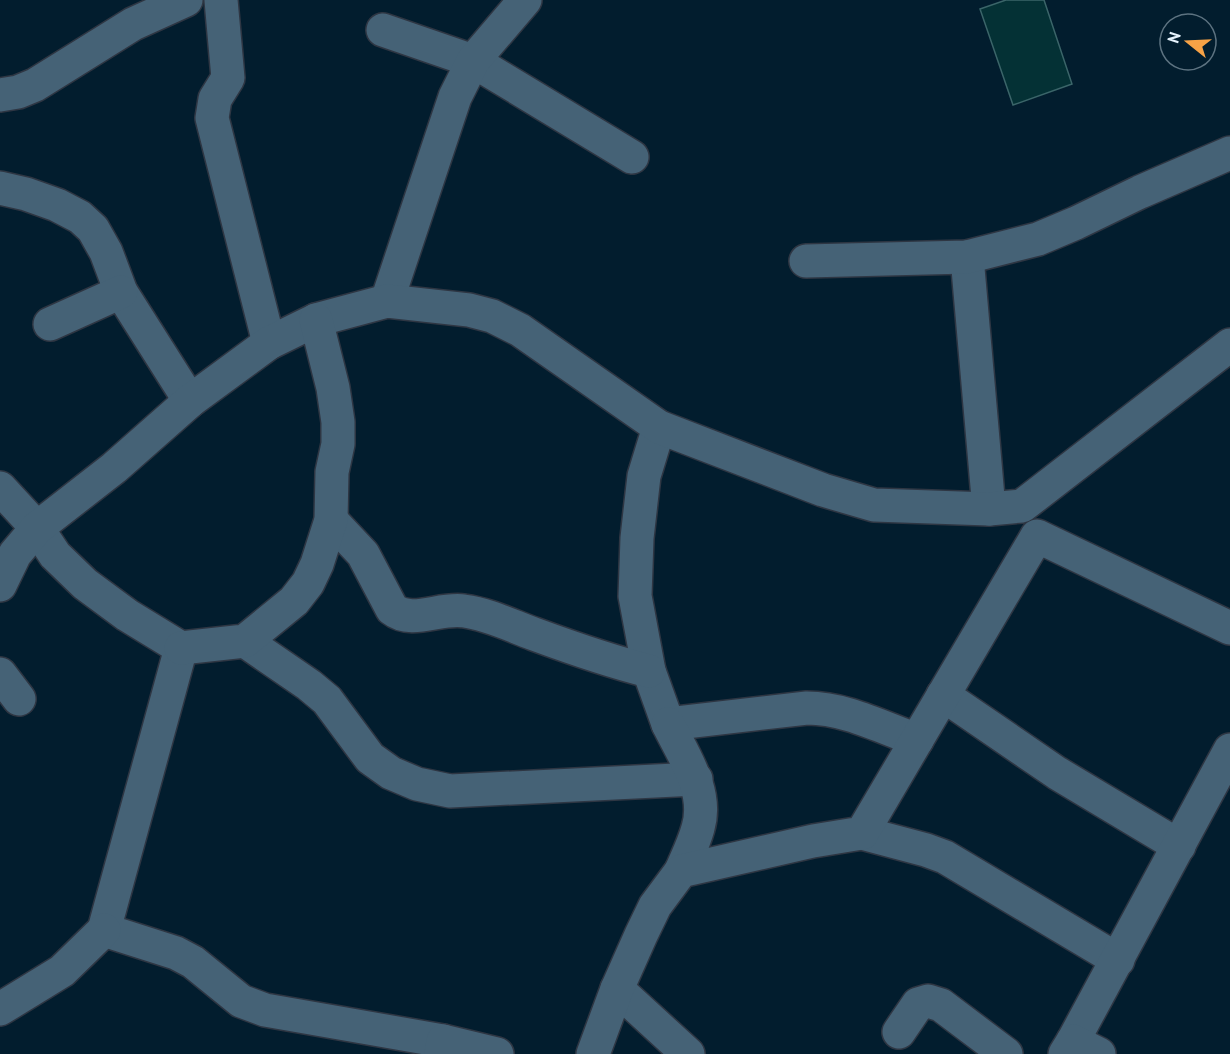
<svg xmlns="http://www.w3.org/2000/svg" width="1230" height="1054" viewBox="0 0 1230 1054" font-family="'PT Sans',sans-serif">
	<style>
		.building { fill: #043135; stroke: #3b6569; stroke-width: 1.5 }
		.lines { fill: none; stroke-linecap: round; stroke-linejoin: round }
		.minor-casing { stroke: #2e3643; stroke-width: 36 }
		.minor { stroke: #456276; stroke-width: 33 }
	</style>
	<rect width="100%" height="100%" fill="#021d2e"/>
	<!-- building -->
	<polygon class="building" points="1006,0 1044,0 1072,84 1013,105 980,9"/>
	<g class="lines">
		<defs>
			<g id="minor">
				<polyline points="221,0 228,78 215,99 212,118 269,343"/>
				<polyline points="383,30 473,61 632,157"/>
				<polyline points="0,95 18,92 35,85 133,24 186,0"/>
				<polyline points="0,188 26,194 57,205 80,217 93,229 106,252 121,292 190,401"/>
				<polyline points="967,257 989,509"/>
				<polyline points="806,261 967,257 1038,239 1076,223 1140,192 1230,153"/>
				<polyline points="387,301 455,97 473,61 525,0"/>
				<polyline points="50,324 121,292"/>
				<path d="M 659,427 L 644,476 L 637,538 L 635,596 L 649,671 L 668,724 L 807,708 C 845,708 881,727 917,740"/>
				<polyline points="0,488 37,528 55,555 85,584 127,615 181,648 104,930 176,953 193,962 241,1001 265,1010 443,1041"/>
				<path d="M 331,520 L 363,554 L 392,609 C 412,625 440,607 464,611 C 488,614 512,626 534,634 C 572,648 609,661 649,671"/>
				<polyline points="0,585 15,554 37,528 114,468 190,401 269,343 316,320 387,301 469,310 492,316 520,330 659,427 823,490 874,505 989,509 1022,506 1230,345"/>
				<polyline points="245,641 309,685 327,700 370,758 391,773 417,784 450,791 696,779"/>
				<polyline points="181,648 245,641 294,601 308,583 317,564 331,520 332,472 338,444 338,422 333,388 316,320"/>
				<polyline points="0,674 19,699"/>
				<polyline points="943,695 1057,773 1179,846"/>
				<path d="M 668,724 C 683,755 709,791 698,828 C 694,843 687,857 681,871"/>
				<polyline points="862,833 926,850 945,857 1118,960"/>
				<polyline points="617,989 688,1054"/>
				<polyline points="0,1009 62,971 104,930"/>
				<polyline points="899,1032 918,1004 928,1001 941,1005 1006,1054"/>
				<polyline points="1073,1041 1230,750"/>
				<polyline points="441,1054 443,1041 497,1054"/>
				<polyline points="593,1054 617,989 641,935 655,906 681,871 813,841 862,833 1037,536 1230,628"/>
				<polyline points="1065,1054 1073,1041 1099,1054"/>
			</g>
		</defs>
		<!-- minor casing -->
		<use href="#minor" class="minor-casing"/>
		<!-- minor -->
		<use href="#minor" class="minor"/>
	</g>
	<!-- north arrow -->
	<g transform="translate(1188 42) rotate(288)"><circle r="28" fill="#021d2e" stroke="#5d7381" stroke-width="1.5"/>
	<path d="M0-4.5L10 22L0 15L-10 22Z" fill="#f6a246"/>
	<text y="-9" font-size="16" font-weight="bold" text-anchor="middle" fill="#e6f3fd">N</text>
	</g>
</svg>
